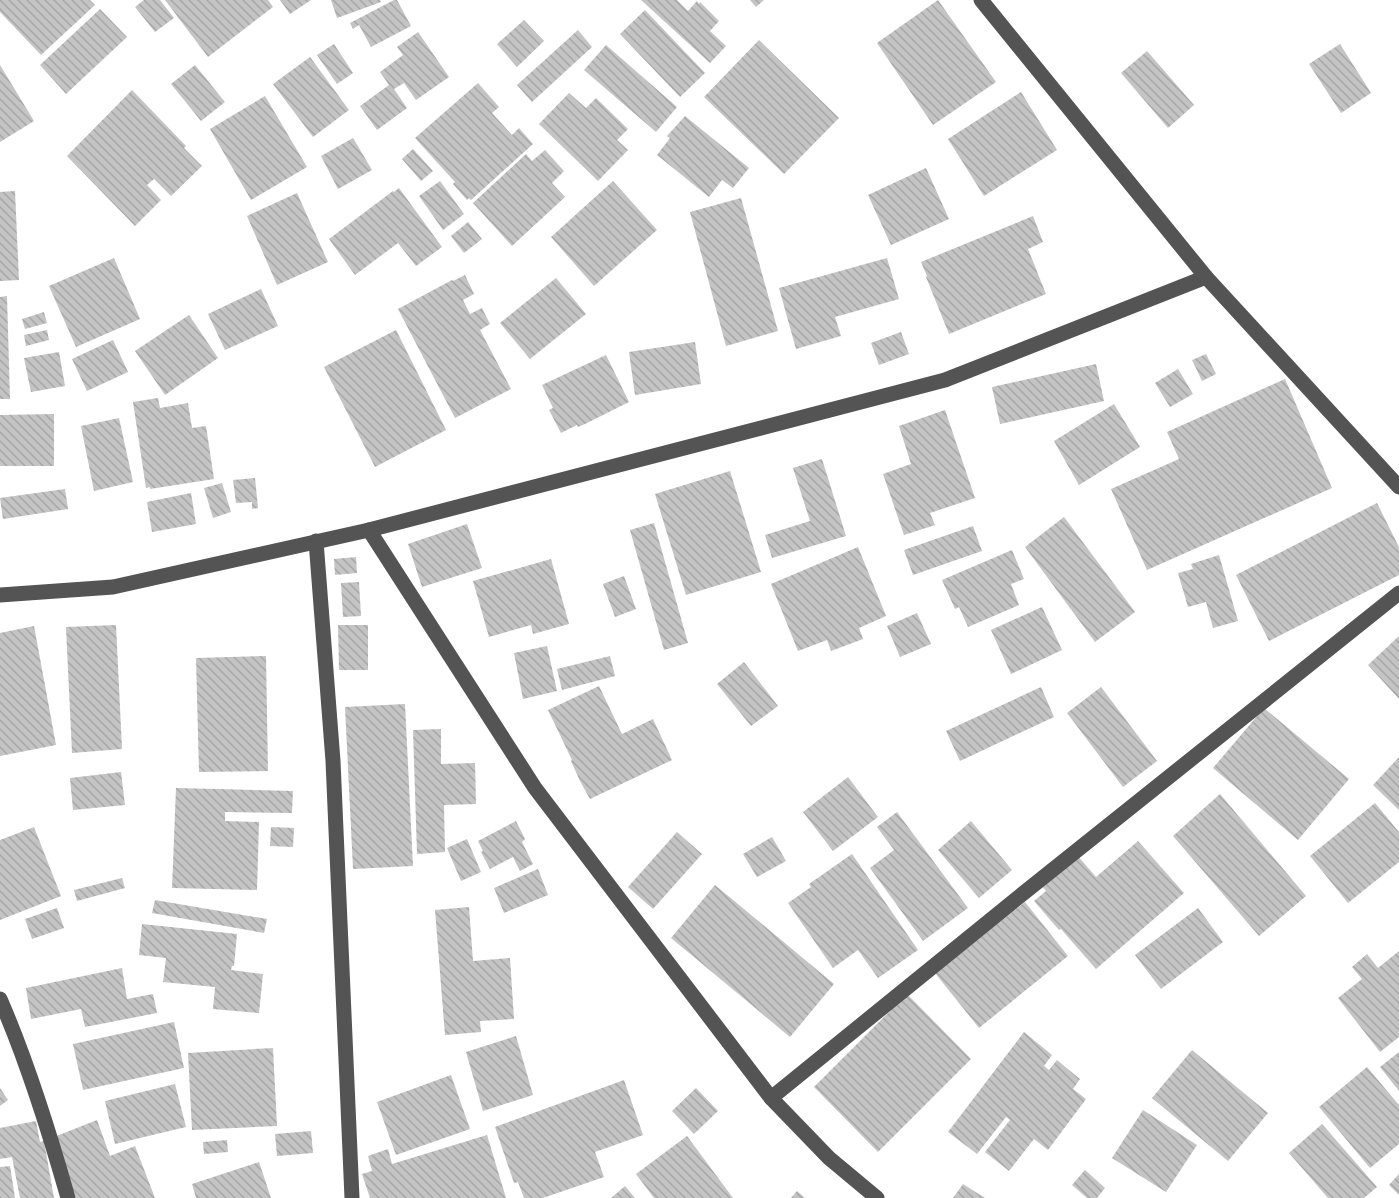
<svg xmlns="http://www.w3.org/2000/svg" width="1399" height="1198" viewBox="0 0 1399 1198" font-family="'Work Sans',sans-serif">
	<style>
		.building { fill: url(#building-back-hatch) }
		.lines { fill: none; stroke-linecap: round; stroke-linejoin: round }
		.minor { stroke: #545454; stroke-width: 15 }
	</style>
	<defs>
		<pattern id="building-back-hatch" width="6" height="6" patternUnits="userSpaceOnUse" patternTransform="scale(1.5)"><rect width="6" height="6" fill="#c4c4c4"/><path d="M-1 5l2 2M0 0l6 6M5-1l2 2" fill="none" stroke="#a7a7a7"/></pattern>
	</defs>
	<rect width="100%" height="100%" fill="#fff"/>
	<!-- building -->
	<g class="building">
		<polygon points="0,0 90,0 95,5 41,55 0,12"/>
		<polygon points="144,0 160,0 174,18 155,32 135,7"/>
		<polygon points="165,0 268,0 273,7 208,57"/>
		<polygon points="280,0 311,0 290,14"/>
		<polygon points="331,0 380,0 381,2 337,18"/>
		<polygon points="394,0 397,0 411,26 371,47 359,25 353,29 350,23"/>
		<polygon points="641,0 677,0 688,11 697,1 699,4 700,2 719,21 710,31 726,46 710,63"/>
		<polygon points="750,0 764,0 756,7"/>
		<polygon points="938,0 996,82 933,125 877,43"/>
		<polygon points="100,9 127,37 66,94 40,65"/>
		<polygon points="645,10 705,73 680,97 620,34"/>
		<polygon points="524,20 544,41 517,67 497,44"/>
		<polygon points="578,30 592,47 532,102 517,85"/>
		<polygon points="418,32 449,77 416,100 404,83 394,89 407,108 377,130 360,106 389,85 380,72 403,55 397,47"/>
		<polygon points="759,40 839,118 784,174 704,97"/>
		<polygon points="334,44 353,73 337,84 317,55"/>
		<polygon points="1340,44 1371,93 1341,113 1309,64"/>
		<polygon points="606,45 677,107 656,132 584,70"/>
		<polygon points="1147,51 1194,105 1168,128 1121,73"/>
		<polygon points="310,57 349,110 313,137 273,84"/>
		<polygon points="0,65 34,121 0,142"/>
		<polygon points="195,65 225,102 201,121 171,84"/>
		<polygon points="478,83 499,107 492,113 512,135 519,128 533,144 471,200 469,198 467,200 453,184 455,182 415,138"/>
		<polygon points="132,90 186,146 184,148 202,166 171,196 154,179 147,185 161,200 135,226 67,156"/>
		<polygon points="1021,92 1057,150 984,196 948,139"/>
		<polygon points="569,93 586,108 596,98 628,129 617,140 628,150 598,181 539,124"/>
		<polygon points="265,96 307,167 251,200 210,129"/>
		<polygon points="685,116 749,168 733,188 722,180 709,197 657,155 670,138 667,136"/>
		<polygon points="353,138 372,170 338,189 321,156"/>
		<polygon points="413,149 433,171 421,181 402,159"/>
		<polygon points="545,150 564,171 552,183 565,197 512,246 473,203 526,154 532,161"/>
		<polygon points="926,168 949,219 891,245 868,195"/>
		<polygon points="440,181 464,214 443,230 419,196"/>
		<polygon points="613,181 657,230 594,286 551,237"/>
		<polygon points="399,188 442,247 416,266 398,243 355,275 329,239 393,191 394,192"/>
		<polygon points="15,191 19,280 0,281 0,192"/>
		<polygon points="297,193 328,262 277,285 247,216"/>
		<polygon points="741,198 778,331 726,346 690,212"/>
		<polygon points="1033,216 1043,242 1028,249 1046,294 949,334 926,277 927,276 921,262"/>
		<polygon points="468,222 482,239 464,253 451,236"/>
		<polygon points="114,258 140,319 76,347 49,286"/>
		<polygon points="887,258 899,299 835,317 841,336 796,349 779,288"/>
		<polygon points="465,275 474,294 463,300 470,314 482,308 490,324 480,330 511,389 455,418 398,309 452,280 453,281"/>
		<polygon points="556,278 586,314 530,359 500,323"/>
		<polygon points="261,289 278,326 225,350 208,314"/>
		<polygon points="7,296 10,399 0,399 0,297"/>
		<polygon points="44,312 47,323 25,329 22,319"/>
		<polygon points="189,315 218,358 165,395 135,351"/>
		<polygon points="47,330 49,340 26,346 24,335"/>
		<polygon points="396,330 446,430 375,467 324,367"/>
		<polygon points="901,332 909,354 879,365 871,343"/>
		<polygon points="113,340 128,372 87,391 72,359"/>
		<polygon points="695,342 701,384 635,395 629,352"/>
		<polygon points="59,352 65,386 31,392 24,358"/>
		<polygon points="1206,354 1216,374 1202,381 1192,360"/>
		<polygon points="606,355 629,402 585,424 578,427 577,425 561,433 549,410 553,408 542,385"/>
		<polygon points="1096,364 1104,401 1000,424 992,387"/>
		<polygon points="1178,369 1193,394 1170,407 1155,383"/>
		<polygon points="1285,379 1332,488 1147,570 1111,489 1179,459 1167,432"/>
		<polygon points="158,398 160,408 188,403 192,428 206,426 214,479 150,489 150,487 146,488 133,402"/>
		<polygon points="1114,404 1140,447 1079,485 1054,441"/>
		<polygon points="945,410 975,498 930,513 935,525 904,535 883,474 911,464 899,426"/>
		<polygon points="54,414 54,466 0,466 0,415"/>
		<polygon points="119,418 133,482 94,491 81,426"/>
		<polygon points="822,459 846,536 772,558 765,535 810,521 793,468"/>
		<polygon points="730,471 761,572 686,595 655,494"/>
		<polygon points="255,478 258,508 252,509 252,502 236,503 233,480"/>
		<polygon points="222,483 231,512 213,518 204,488"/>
		<polygon points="65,489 68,509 3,519 0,498"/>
		<polygon points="191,493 196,524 152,532 147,502"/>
		<polygon points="1377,503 1399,547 1399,575 1269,641 1236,575"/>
		<polygon points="1064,517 1135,612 1095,642 1025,547"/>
		<polygon points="654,523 688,643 664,650 630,530"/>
		<polygon points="467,524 482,568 422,587 408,544"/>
		<polygon points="973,526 982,551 913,575 904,550"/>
		<polygon points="858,547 886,616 859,628 863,639 831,651 827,640 798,651 771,584"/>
		<polygon points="1012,550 1024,579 1011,584 1019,605 968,627 959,607 955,609 942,580"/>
		<polygon points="1219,555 1238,621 1213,628 1206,602 1188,607 1178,573 1193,569 1191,564"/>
		<polygon points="356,557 357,573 335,575 334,559"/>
		<polygon points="551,559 569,624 533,634 531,625 489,637 473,581"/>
		<polygon points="624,576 636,609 615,617 603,584"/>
		<polygon points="359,582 361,616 343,617 341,583"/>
		<polygon points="1042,607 1062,650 1011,674 991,630"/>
		<polygon points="917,613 931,644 900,657 887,626"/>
		<polygon points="116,625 122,749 72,753 66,627"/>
		<polygon points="338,625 368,625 368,670 339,670"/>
		<polygon points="34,626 56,745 0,756 0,633"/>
		<polygon points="1399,636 1399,699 1368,665"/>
		<polygon points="547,646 557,691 523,699 514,653"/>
		<polygon points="266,656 268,771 199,772 196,658"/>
		<polygon points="610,656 615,676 562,690 557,669"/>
		<polygon points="744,662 778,706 751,726 717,684"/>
		<polygon points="599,686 622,734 653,719 672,760 590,799 580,781 571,761 572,760 548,710"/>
		<polygon points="1041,687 1054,717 960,761 946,731"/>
		<polygon points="1101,687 1157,761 1123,787 1067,713"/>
		<polygon points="405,704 413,866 353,869 345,707"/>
		<polygon points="1264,708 1349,779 1298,840 1213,768"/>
		<polygon points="441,729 441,764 475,763 476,804 444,805 445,852 417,854 413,730"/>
		<polygon points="1399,757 1399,810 1373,785"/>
		<polygon points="121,772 125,805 73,810 70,778"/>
		<polygon points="848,777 878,817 833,851 803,812"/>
		<polygon points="176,788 293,791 292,813 225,812 225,821 259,822 257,890 172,888"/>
		<polygon points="1220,794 1306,896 1259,936 1173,836"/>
		<polygon points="1375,803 1399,832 1399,862 1348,903 1310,856"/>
		<polygon points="897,812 968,908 923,941 870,868 894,850 877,827"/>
		<polygon points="516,821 525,839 522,842 533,864 520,871 513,857 490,869 481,852 483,851 478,841"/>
		<polygon points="971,821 1012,870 979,898 938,850"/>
		<polygon points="34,827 61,896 0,920 0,840"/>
		<polygon points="271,827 294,828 293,847 270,846"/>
		<polygon points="677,832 702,854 653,909 628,887"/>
		<polygon points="772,837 786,861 757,877 743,854"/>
		<polygon points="467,839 481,872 461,881 447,848"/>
		<polygon points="1138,841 1184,893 1096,969 1061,929 1059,930 1034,901 1046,891 1041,885 1077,855 1096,877"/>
		<polygon points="852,854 918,950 878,978 858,950 833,968 788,903 811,887 809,884"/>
		<polygon points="538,869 548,895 504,913 494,888"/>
		<polygon points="122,878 125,888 77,901 74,890"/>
		<polygon points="715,885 834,984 790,1037 671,938"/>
		<polygon points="155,900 267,919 264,933 152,913"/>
		<polygon points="1025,902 1068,956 979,1028 935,973"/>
		<polygon points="469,907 473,961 510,958 514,1019 480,1021 481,1032 445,1035 435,910"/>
		<polygon points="57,908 64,928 32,939 25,919"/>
		<polygon points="1198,908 1223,942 1161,989 1135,955"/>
		<polygon points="142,924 237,934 234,966 232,966 231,970 263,974 259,1013 213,1009 215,987 163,982 166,958 139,955"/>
		<polygon points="1399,951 1399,1037 1380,1052 1338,998 1362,979 1352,967 1367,954 1378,968"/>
		<polygon points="122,968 127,999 153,994 157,1013 85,1027 81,1009 31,1019 26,988"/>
		<polygon points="907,994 971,1059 878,1152 814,1087"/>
		<polygon points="174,1022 184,1068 83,1090 73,1044"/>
		<polygon points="1024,1032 1052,1055 1044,1066 1049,1070 1057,1060 1080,1079 1073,1089 1086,1099 1048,1150 1034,1139 1009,1171 985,1152 1010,1120 1006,1117 977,1154 948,1132"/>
		<polygon points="516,1036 533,1095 483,1111 466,1052"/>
		<polygon points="273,1048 277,1126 192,1130 188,1053"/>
		<polygon points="1192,1050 1268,1113 1228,1161 1152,1098"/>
		<polygon points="1399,1052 1399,1091 1380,1067"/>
		<polygon points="1367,1067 1399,1105 1399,1144 1370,1168 1319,1107"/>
		<polygon points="451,1075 470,1129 396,1155 377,1102"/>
		<polygon points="624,1080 643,1135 595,1152 604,1177 543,1198 524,1198 518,1182 514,1183 495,1127"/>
		<polygon points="175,1084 186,1127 115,1144 105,1101"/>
		<polygon points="0,1088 8,1100 0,1106"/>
		<polygon points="696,1088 718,1111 694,1134 672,1111"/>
		<polygon points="1143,1110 1197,1145 1166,1192 1112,1158"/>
		<polygon points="97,1120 110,1156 135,1146 155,1198 76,1198 54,1137"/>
		<polygon points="36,1121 40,1142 44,1141 54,1198 20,1198 12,1157 0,1159 0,1128"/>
		<polygon points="1322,1124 1377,1187 1364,1198 1328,1198 1289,1153"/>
		<polygon points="311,1131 313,1153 277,1156 275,1134"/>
		<polygon points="487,1135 506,1198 370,1198 362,1174 372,1171 368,1156 388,1149 392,1164"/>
		<polygon points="687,1136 733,1198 654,1198 636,1174"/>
		<polygon points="227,1140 228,1152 204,1154 203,1142"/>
		<polygon points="259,1162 271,1198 196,1198 192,1184"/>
		<polygon points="10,1166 15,1198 0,1198 0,1167"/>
		<polygon points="1085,1170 1105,1188 1097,1198 1087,1198 1072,1185"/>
		<polygon points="1399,1174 1399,1195 1389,1185"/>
		<polygon points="963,1184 985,1198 953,1198"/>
		<polygon points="625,1186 635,1198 611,1198"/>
		<polygon points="797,1191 805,1198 791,1198"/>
	</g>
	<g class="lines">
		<!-- minor -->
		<g class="minor">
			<polyline points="981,0 1206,277 1399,487"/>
			<polyline points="369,530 535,788 771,1098 829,1158 877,1198"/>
			<polyline points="316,541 333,761 352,1198"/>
			<polyline points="0,595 113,587 369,530 945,380 1206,277"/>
			<path d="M 0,999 C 28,1063 49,1131 68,1198"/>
			<polyline points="771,1098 1015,900 1399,593"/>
		</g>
	</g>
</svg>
